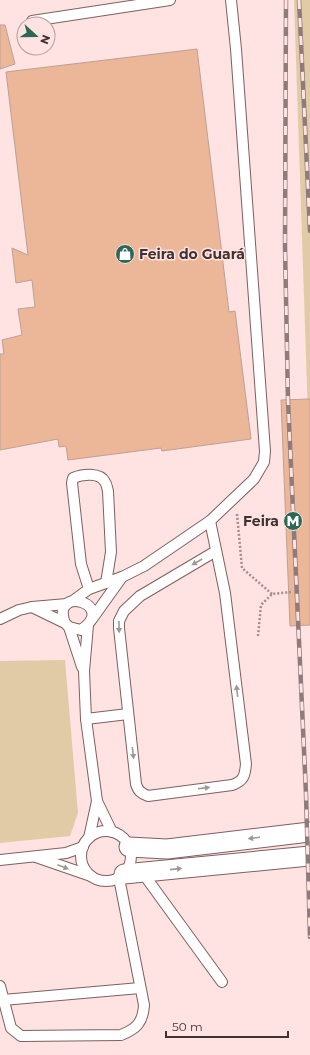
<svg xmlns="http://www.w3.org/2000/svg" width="310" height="1055" viewBox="0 0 310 1055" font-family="Montserrat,sans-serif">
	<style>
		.green { fill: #e1cba7 }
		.building { fill: #ecb699; stroke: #bda193 }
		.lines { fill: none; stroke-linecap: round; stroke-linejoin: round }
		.service-casing { stroke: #7e605f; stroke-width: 12 }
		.minor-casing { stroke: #7e605f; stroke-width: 21 }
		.path { stroke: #a38e8e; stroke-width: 2.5; stroke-dasharray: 2 2; stroke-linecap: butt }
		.service { stroke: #fff; stroke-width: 10 }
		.minor { stroke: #fff; stroke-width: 19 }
		.rail-casing { stroke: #8f7b7b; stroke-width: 4.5 }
		.rail { stroke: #ffe2e2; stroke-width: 3; stroke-dasharray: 9; stroke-linecap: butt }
		.oneway { fill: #9f9898 }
		.labels { text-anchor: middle; stroke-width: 3; stroke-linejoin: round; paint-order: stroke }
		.poi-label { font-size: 14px; font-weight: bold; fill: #3f3231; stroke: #ffe2e2; text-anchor: start }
	</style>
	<rect width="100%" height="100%" fill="#ffe2e2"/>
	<!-- green -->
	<g class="green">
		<polygon points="294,0 310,0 310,475"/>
		<polygon points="65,660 78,813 70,836 0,843 0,661"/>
	</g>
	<!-- building -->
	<g class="building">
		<polygon points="0,25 5,25 15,64 0,69"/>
		<polygon points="197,49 229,312 235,311 251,439 162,451 161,448 68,460 66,446 59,447 58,439 0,450 0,354 4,354 2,340 22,335 18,309 35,307 32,280 16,283 12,248 28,255 6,72"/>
		<polygon points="310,399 310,625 290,626 281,400"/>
	</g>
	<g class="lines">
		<defs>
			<g id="service">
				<polyline points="32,21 170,0"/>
				<path d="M 210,521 L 225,593 L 246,764 C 245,775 244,781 232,785 L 148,796 C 141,793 138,791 136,784 L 119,628 L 119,621 L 124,611 L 140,596 L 216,551"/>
				<path d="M 89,589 L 81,564 L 72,483 L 73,478 C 82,474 100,472 105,482 C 107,485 107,488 108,491 L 111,552 L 106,583"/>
				<polyline points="74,600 89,589 122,577 144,566 210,521 254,479 264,462 265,451 236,49 231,0"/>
				<path d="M 32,607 L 65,623 L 69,627 L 81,630 C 119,604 50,584 65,623"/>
				<polyline points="0,619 19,610 32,607 67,604"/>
				<polyline points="92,619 122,577"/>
				<polyline points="88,625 84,671 86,719 97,801 112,832"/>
				<polyline points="69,627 82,667"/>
				<polyline points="86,719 128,714"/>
				<circle cx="106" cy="856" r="25"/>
				<polyline points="89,838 97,801"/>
				<polyline points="36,857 91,876"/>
				<polyline points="0,860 66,853 83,847"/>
				<polyline points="142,872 222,982"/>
				<path d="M 0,986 L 11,1028 L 21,1036 L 121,1035 C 136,1029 143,1023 144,1005 L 119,878"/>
				<polyline points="3,1000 140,988"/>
			</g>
			<g id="minor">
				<polyline points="129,847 167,849 310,832"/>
				<polyline points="124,874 310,856"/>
			</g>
		</defs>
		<!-- service casing -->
		<use href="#service" class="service-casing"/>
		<!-- minor casing -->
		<use href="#minor" class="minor-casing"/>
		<!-- path -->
		<g class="path">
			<polyline points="237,514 242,568 272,594"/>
			<polyline points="258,636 261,605 272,594 291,592"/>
		</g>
		<!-- service -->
		<use href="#service" class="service"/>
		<!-- minor -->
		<use href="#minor" class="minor"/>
		<defs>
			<g id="rail">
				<polyline points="286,0 285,246 288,401 306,794 310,937"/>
				<polyline points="299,0 310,231"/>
			</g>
		</defs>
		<!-- rail casing -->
		<use href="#rail" class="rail-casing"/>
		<!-- rail -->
		<use href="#rail" class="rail"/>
	</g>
	<!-- one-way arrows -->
	<defs><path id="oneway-solid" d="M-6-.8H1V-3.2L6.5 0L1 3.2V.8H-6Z"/></defs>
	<g class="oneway">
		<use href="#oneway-solid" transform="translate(197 562) rotate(150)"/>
		<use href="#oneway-solid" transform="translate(119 627) rotate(89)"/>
		<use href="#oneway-solid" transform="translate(237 691) rotate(-97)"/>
		<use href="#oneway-solid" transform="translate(133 753) rotate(84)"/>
		<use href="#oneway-solid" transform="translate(204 788) rotate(-7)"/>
		<use href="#oneway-solid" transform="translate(254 838) rotate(173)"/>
		<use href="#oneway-solid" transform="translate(63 867) rotate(21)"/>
		<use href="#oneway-solid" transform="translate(176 869) rotate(-6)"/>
	</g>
	<!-- icons -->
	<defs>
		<symbol id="shop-disc" viewBox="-11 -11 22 22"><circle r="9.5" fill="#2c6853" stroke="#ffe2e2"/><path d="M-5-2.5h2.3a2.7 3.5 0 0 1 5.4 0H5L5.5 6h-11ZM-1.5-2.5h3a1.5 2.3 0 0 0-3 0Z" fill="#fff"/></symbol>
		<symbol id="metro-disc" viewBox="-11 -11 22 22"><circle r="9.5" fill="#2c6853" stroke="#ffe2e2"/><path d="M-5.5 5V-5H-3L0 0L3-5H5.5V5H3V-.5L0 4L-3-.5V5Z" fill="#fff"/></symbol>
	</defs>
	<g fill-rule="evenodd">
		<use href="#shop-disc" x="114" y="243" width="22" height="22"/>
		<use href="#metro-disc" x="282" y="510" width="22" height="22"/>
	</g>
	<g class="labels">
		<!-- poi labels -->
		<g class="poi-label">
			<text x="139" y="259">Feira do Guará</text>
			<text x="279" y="526" text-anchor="end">Feira</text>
		</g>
	</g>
	<!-- north arrow -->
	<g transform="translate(36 36) rotate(111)"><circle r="19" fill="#ffe2e2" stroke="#b29c9b"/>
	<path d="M0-3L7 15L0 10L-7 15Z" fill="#2c6853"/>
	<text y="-6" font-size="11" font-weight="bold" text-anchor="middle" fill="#3f3231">N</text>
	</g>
	<!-- scale -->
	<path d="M166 1031v6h122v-6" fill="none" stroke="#3f3231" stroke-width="2"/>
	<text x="172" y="1031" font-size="12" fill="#3f3231" stroke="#ffe2e2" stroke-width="3" paint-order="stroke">50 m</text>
</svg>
